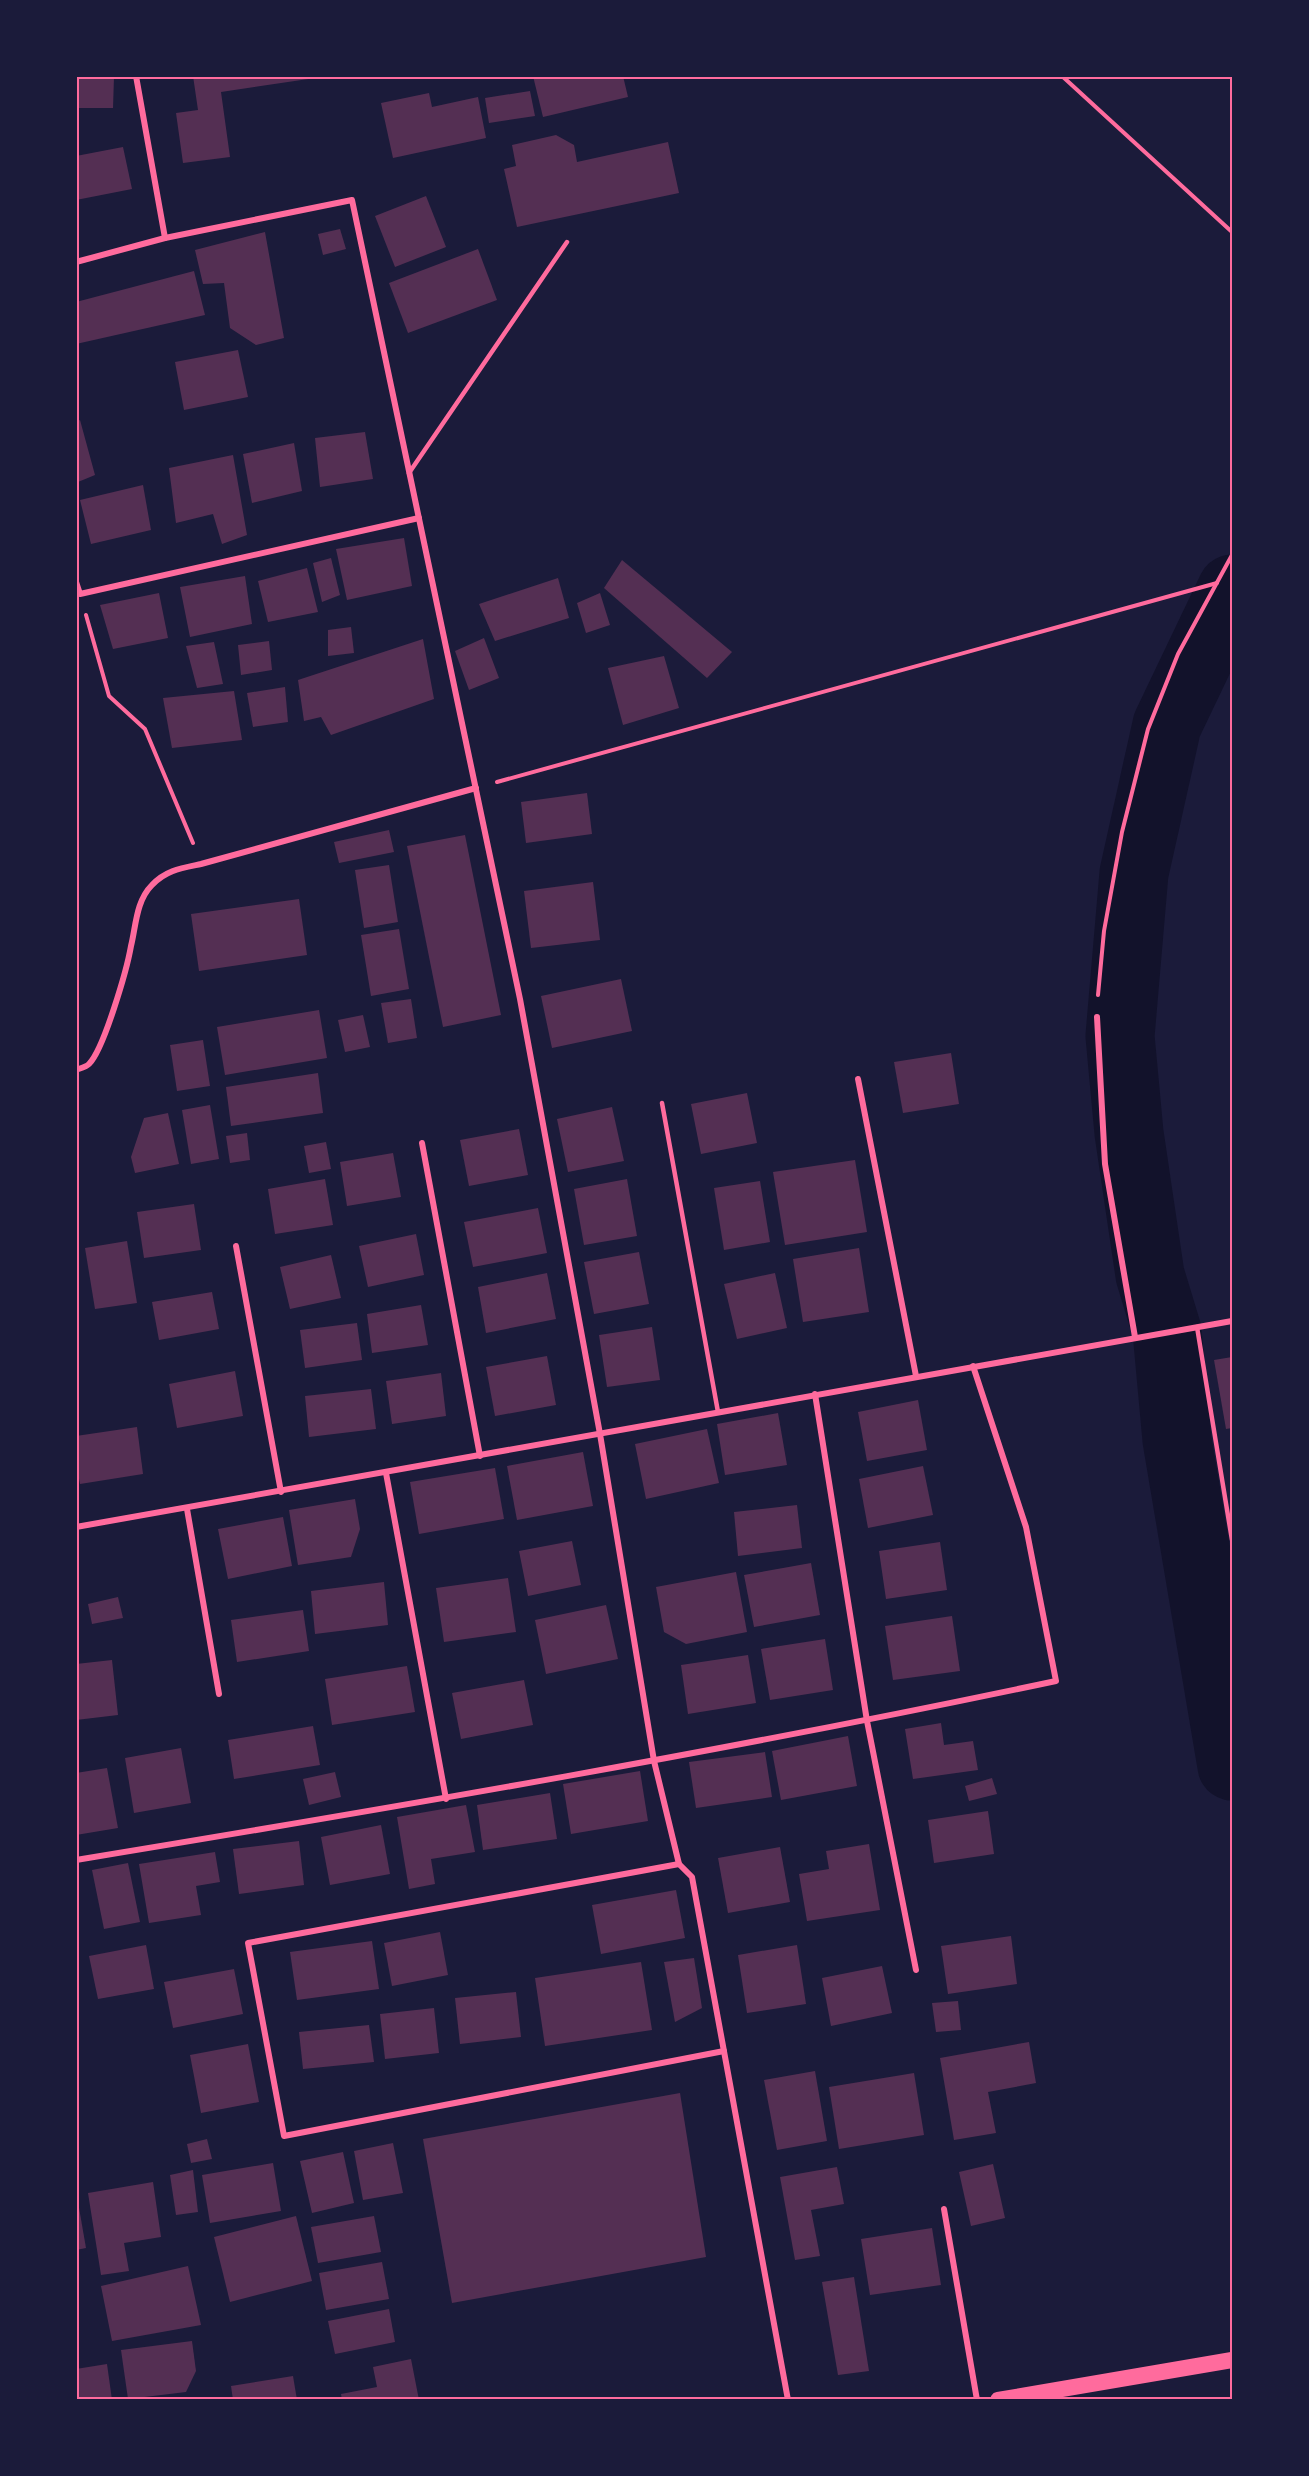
<svg xmlns="http://www.w3.org/2000/svg" width="1309" height="2476" viewBox="0 0 1309 2476" font-family="Ubuntu,sans-serif">
	<style>
		.lines { fill: none; stroke-linecap: round; stroke-linejoin: round }
		.river { stroke: #12122b; stroke-width: 69 }
		.building { fill: #542f53 }
		.path { stroke: #ff6b9d; stroke-width: 4 }
		.service { stroke: #ff6b9d; stroke-width: 4.5 }
		.minor { stroke: #ff6b9d; stroke-width: 6 }
		.trunk { stroke: #ff6b9d; stroke-width: 16 }
		.neatline { fill: none; stroke: #ff6b9d; stroke-width: 2 }
	</style>
	<rect width="100%" height="100%" fill="#1b1b3a"/>
	<g class="lines">
		<!-- river -->
		<polyline class="river" points="1232,589 1167,725 1134,873 1120,1036 1129,1133 1150,1275 1167,1331 1177,1440 1232,1766"/>
	</g>
	<!-- building -->
	<g class="building">
		<polygon points="76,76 114,76 113,108 76,108"/>
		<polygon points="193,76 315,76 315,78 221,92 230,157 183,163 176,113 198,110"/>
		<polygon points="533,76 623,76 628,97 543,117"/>
		<polygon points="530,91 535,116 489,123 485,98"/>
		<polygon points="429,93 432,107 478,97 486,138 393,158 381,103"/>
		<polygon points="556,135 574,145 577,162 668,142 679,193 517,227 504,169 516,166 512,145"/>
		<polygon points="123,147 132,189 76,200 76,156"/>
		<polygon points="426,196 446,247 395,267 375,216"/>
		<polygon points="340,229 346,249 323,255 318,234"/>
		<polygon points="265,232 284,338 256,345 230,328 224,283 203,284 195,250"/>
		<polygon points="478,249 497,300 408,333 389,283"/>
		<polygon points="194,271 205,315 76,344 76,302"/>
		<polygon points="238,350 248,397 184,410 175,362"/>
		<polygon points="80,420 95,475 78,482 76,422"/>
		<polygon points="365,432 373,479 320,487 315,438"/>
		<polygon points="294,443 302,491 252,503 243,454"/>
		<polygon points="233,455 247,535 222,544 213,514 176,523 169,468"/>
		<polygon points="143,485 151,530 91,544 80,500"/>
		<polygon points="404,538 412,586 347,600 336,549"/>
		<polygon points="331,558 340,595 322,602 313,563"/>
		<polygon points="622,560 732,652 707,678 604,588"/>
		<polygon points="307,568 318,612 268,622 258,581"/>
		<polygon points="245,576 252,624 190,637 180,587"/>
		<polygon points="558,578 569,618 495,641 479,604"/>
		<polygon points="159,593 168,638 113,649 100,605"/>
		<polygon points="600,593 610,625 586,633 577,603"/>
		<polygon points="351,627 354,653 328,656 328,630"/>
		<polygon points="484,638 499,678 469,690 455,651"/>
		<polygon points="423,639 434,699 331,735 321,717 304,721 298,680"/>
		<polygon points="269,641 272,670 241,675 238,645"/>
		<polygon points="214,642 223,684 197,688 186,646"/>
		<polygon points="664,656 679,708 623,725 608,668"/>
		<polygon points="285,687 288,722 253,727 247,693"/>
		<polygon points="234,691 242,740 172,748 163,698"/>
		<polygon points="587,793 592,834 526,843 521,802"/>
		<polygon points="389,830 394,852 339,863 334,842"/>
		<polygon points="465,835 501,1015 443,1027 407,846"/>
		<polygon points="389,865 398,922 364,928 355,870"/>
		<polygon points="593,882 600,940 531,948 524,891"/>
		<polygon points="299,899 307,955 199,971 191,914"/>
		<polygon points="399,929 409,989 371,996 361,935"/>
		<polygon points="621,979 632,1031 552,1048 541,996"/>
		<polygon points="411,999 417,1038 388,1043 381,1003"/>
		<polygon points="319,1010 327,1058 225,1075 217,1027"/>
		<polygon points="363,1015 370,1047 345,1052 338,1020"/>
		<polygon points="203,1040 210,1086 177,1091 170,1045"/>
		<polygon points="951,1053 959,1104 903,1113 894,1062"/>
		<polygon points="318,1073 323,1113 231,1126 226,1087"/>
		<polygon points="747,1093 757,1143 701,1154 691,1104"/>
		<polygon points="210,1105 219,1159 191,1164 182,1110"/>
		<polygon points="612,1107 624,1161 568,1172 557,1119"/>
		<polygon points="168,1113 179,1164 135,1173 131,1157 144,1118"/>
		<polygon points="519,1129 528,1175 469,1186 460,1140"/>
		<polygon points="247,1133 250,1160 230,1163 226,1136"/>
		<polygon points="326,1142 331,1169 309,1173 304,1146"/>
		<polygon points="393,1153 401,1197 347,1206 340,1162"/>
		<polygon points="855,1160 867,1232 785,1245 773,1172"/>
		<polygon points="325,1179 333,1225 275,1234 268,1189"/>
		<polygon points="627,1179 637,1236 584,1245 574,1189"/>
		<polygon points="760,1181 770,1242 724,1250 714,1188"/>
		<polygon points="194,1204 201,1250 144,1258 137,1212"/>
		<polygon points="538,1208 547,1253 473,1267 464,1222"/>
		<polygon points="416,1234 424,1275 368,1287 359,1246"/>
		<polygon points="127,1241 137,1303 95,1309 85,1248"/>
		<polygon points="859,1248 869,1312 803,1322 793,1259"/>
		<polygon points="639,1252 649,1304 594,1314 584,1262"/>
		<polygon points="331,1255 341,1298 290,1309 280,1267"/>
		<polygon points="547,1273 556,1319 486,1333 478,1287"/>
		<polygon points="775,1273 787,1328 737,1339 724,1284"/>
		<polygon points="212,1292 219,1329 159,1340 152,1302"/>
		<polygon points="421,1305 428,1345 372,1353 367,1314"/>
		<polygon points="357,1323 362,1360 305,1368 300,1330"/>
		<polygon points="652,1327 660,1380 607,1387 599,1335"/>
		<polygon points="547,1356 556,1405 495,1416 486,1367"/>
		<polygon points="1232,1357 1232,1428 1226,1429 1214,1360"/>
		<polygon points="235,1371 243,1416 177,1428 169,1384"/>
		<polygon points="441,1373 446,1416 392,1424 386,1381"/>
		<polygon points="371,1389 376,1429 309,1437 305,1396"/>
		<polygon points="918,1400 927,1450 867,1461 858,1412"/>
		<polygon points="778,1413 787,1465 725,1475 717,1424"/>
		<polygon points="137,1427 143,1474 80,1484 76,1462 76,1436"/>
		<polygon points="707,1429 719,1483 646,1499 635,1444"/>
		<polygon points="583,1452 593,1506 517,1520 507,1466"/>
		<polygon points="923,1466 933,1515 868,1528 859,1479"/>
		<polygon points="495,1468 504,1519 419,1534 410,1482"/>
		<polygon points="355,1499 360,1529 351,1557 298,1565 289,1510"/>
		<polygon points="797,1505 802,1548 738,1556 734,1512"/>
		<polygon points="283,1517 292,1566 228,1579 218,1529"/>
		<polygon points="572,1541 581,1585 528,1596 519,1551"/>
		<polygon points="940,1542 947,1590 886,1599 879,1551"/>
		<polygon points="811,1563 820,1615 754,1627 744,1575"/>
		<polygon points="736,1572 747,1632 686,1644 664,1632 656,1587"/>
		<polygon points="508,1578 516,1632 444,1642 436,1588"/>
		<polygon points="384,1582 388,1625 315,1634 311,1591"/>
		<polygon points="118,1597 123,1618 92,1624 88,1604"/>
		<polygon points="606,1605 618,1659 546,1674 535,1620"/>
		<polygon points="303,1610 309,1651 237,1662 231,1620"/>
		<polygon points="952,1616 960,1671 893,1680 885,1626"/>
		<polygon points="825,1639 833,1690 770,1700 761,1649"/>
		<polygon points="748,1655 756,1703 688,1714 681,1665"/>
		<polygon points="112,1660 118,1715 76,1720 76,1664"/>
		<polygon points="407,1666 415,1712 332,1725 325,1679"/>
		<polygon points="524,1680 533,1725 461,1739 452,1693"/>
		<polygon points="941,1723 944,1745 973,1741 978,1770 913,1779 905,1729"/>
		<polygon points="313,1726 320,1765 234,1779 228,1740"/>
		<polygon points="848,1736 857,1786 781,1800 772,1751"/>
		<polygon points="181,1748 191,1803 134,1813 125,1758"/>
		<polygon points="765,1752 772,1797 696,1808 689,1762"/>
		<polygon points="107,1768 118,1828 76,1835 76,1773"/>
		<polygon points="640,1771 648,1821 571,1834 563,1784"/>
		<polygon points="335,1772 341,1797 309,1805 303,1779"/>
		<polygon points="992,1778 997,1794 969,1801 965,1786"/>
		<polygon points="550,1793 557,1839 483,1850 477,1805"/>
		<polygon points="466,1805 475,1852 431,1859 435,1884 409,1889 397,1817"/>
		<polygon points="988,1811 994,1854 934,1863 928,1820"/>
		<polygon points="381,1825 390,1874 330,1885 321,1837"/>
		<polygon points="299,1841 304,1885 239,1894 233,1849"/>
		<polygon points="869,1844 880,1910 807,1921 799,1874 829,1869 826,1851"/>
		<polygon points="780,1847 790,1902 728,1913 718,1858"/>
		<polygon points="215,1852 220,1882 196,1886 201,1915 149,1923 139,1864"/>
		<polygon points="128,1863 140,1922 104,1929 92,1870"/>
		<polygon points="676,1890 685,1938 601,1954 592,1905"/>
		<polygon points="440,1932 448,1975 392,1986 384,1943"/>
		<polygon points="1011,1936 1017,1984 948,1994 941,1946"/>
		<polygon points="372,1941 379,1989 297,2000 290,1952"/>
		<polygon points="146,1945 154,1989 98,1999 89,1956"/>
		<polygon points="797,1945 806,2004 747,2013 738,1955"/>
		<polygon points="694,1958 702,2008 675,2022 664,1962"/>
		<polygon points="641,1962 652,2030 545,2046 535,1978"/>
		<polygon points="882,1966 892,2013 831,2026 822,1978"/>
		<polygon points="234,1969 243,2014 173,2028 164,1982"/>
		<polygon points="516,1992 521,2037 460,2044 455,1998"/>
		<polygon points="958,2001 961,2030 936,2032 932,2003"/>
		<polygon points="434,2008 439,2053 385,2059 380,2014"/>
		<polygon points="369,2025 374,2062 303,2069 299,2032"/>
		<polygon points="1029,2042 1036,2083 988,2092 996,2133 954,2140 940,2058"/>
		<polygon points="248,2044 259,2102 201,2113 190,2055"/>
		<polygon points="815,2071 827,2141 777,2150 764,2080"/>
		<polygon points="914,2073 924,2135 839,2149 829,2087"/>
		<polygon points="680,2093 706,2257 452,2303 423,2139"/>
		<polygon points="207,2139 212,2159 191,2163 187,2144"/>
		<polygon points="393,2143 403,2193 363,2200 354,2151"/>
		<polygon points="343,2152 354,2203 312,2213 300,2161"/>
		<polygon points="273,2163 281,2211 210,2223 202,2175"/>
		<polygon points="993,2164 1005,2218 971,2226 959,2172"/>
		<polygon points="837,2167 844,2204 811,2210 820,2256 795,2260 780,2177"/>
		<polygon points="193,2170 198,2212 176,2215 170,2175"/>
		<polygon points="153,2182 161,2237 124,2243 129,2271 101,2275 88,2193"/>
		<polygon points="78,2202 86,2248 76,2250 76,2203"/>
		<polygon points="296,2216 312,2281 230,2302 214,2237"/>
		<polygon points="374,2216 381,2252 318,2263 311,2227"/>
		<polygon points="932,2228 941,2285 870,2295 861,2239"/>
		<polygon points="382,2262 389,2299 326,2310 319,2273"/>
		<polygon points="188,2266 201,2325 112,2341 101,2286"/>
		<polygon points="854,2277 869,2371 838,2375 822,2282"/>
		<polygon points="389,2309 395,2342 335,2354 328,2321"/>
		<polygon points="192,2341 196,2371 186,2392 128,2399 121,2350"/>
		<polygon points="411,2359 419,2400 342,2400 341,2394 377,2387 373,2367"/>
		<polygon points="107,2364 112,2400 76,2400 76,2369"/>
		<polygon points="293,2376 297,2400 233,2400 231,2386"/>
	</g>
	<g class="lines">
		<!-- path -->
		<g class="path">
			<polyline points="1062,76 1232,232"/>
			<polyline points="86,615 109,696 145,729 193,843"/>
			<polyline points="497,782 1217,583"/>
			<polyline points="1098,995 1104,931 1122,832 1148,729 1178,654 1232,555"/>
		</g>
		<!-- service -->
		<g class="service">
			<polyline points="409,473 567,242"/>
			<polyline points="662,1103 718,1412"/>
			<polyline points="1197,1327 1232,1540"/>
		</g>
		<!-- minor -->
		<g class="minor">
			<polyline points="136,76 165,238"/>
			<polyline points="76,262 165,238 352,200 520,999 600,1434 654,1761 679,1864 692,1877 788,2400"/>
			<polyline points="76,582 80,594 419,518"/>
			<polyline points="1097,1017 1105,1164 1135,1337"/>
			<path d="M 76,1070 C 81,1068 86,1067 89,1064 C 104,1049 127,969 131,946 C 136,926 136,901 152,885 C 166,870 182,868 201,864 L 476,788"/>
			<polyline points="858,1079 916,1376"/>
			<polyline points="422,1143 480,1456"/>
			<polyline points="236,1246 281,1492"/>
			<polyline points="815,1394 867,1721 916,1970"/>
			<polyline points="386,1473 446,1799"/>
			<polyline points="187,1509 219,1694"/>
			<polyline points="76,1527 1232,1321"/>
			<path d="M 76,1860 C 404,1806 731,1750 1056,1681 L 1026,1527 L 973,1366"/>
			<polyline points="679,1864 248,1943 284,2136 724,2051"/>
			<polyline points="944,2209 977,2400"/>
		</g>
		<!-- trunk -->
		<polyline class="trunk" points="998,2400 1232,2360"/>
	</g>
	<!-- border -->
	<rect width="1309" height="2476" fill="none" stroke="#1b1b3a" stroke-width="156"/>
	<rect x="78" y="78" width="1153" height="2320" class="neatline"/>
</svg>
